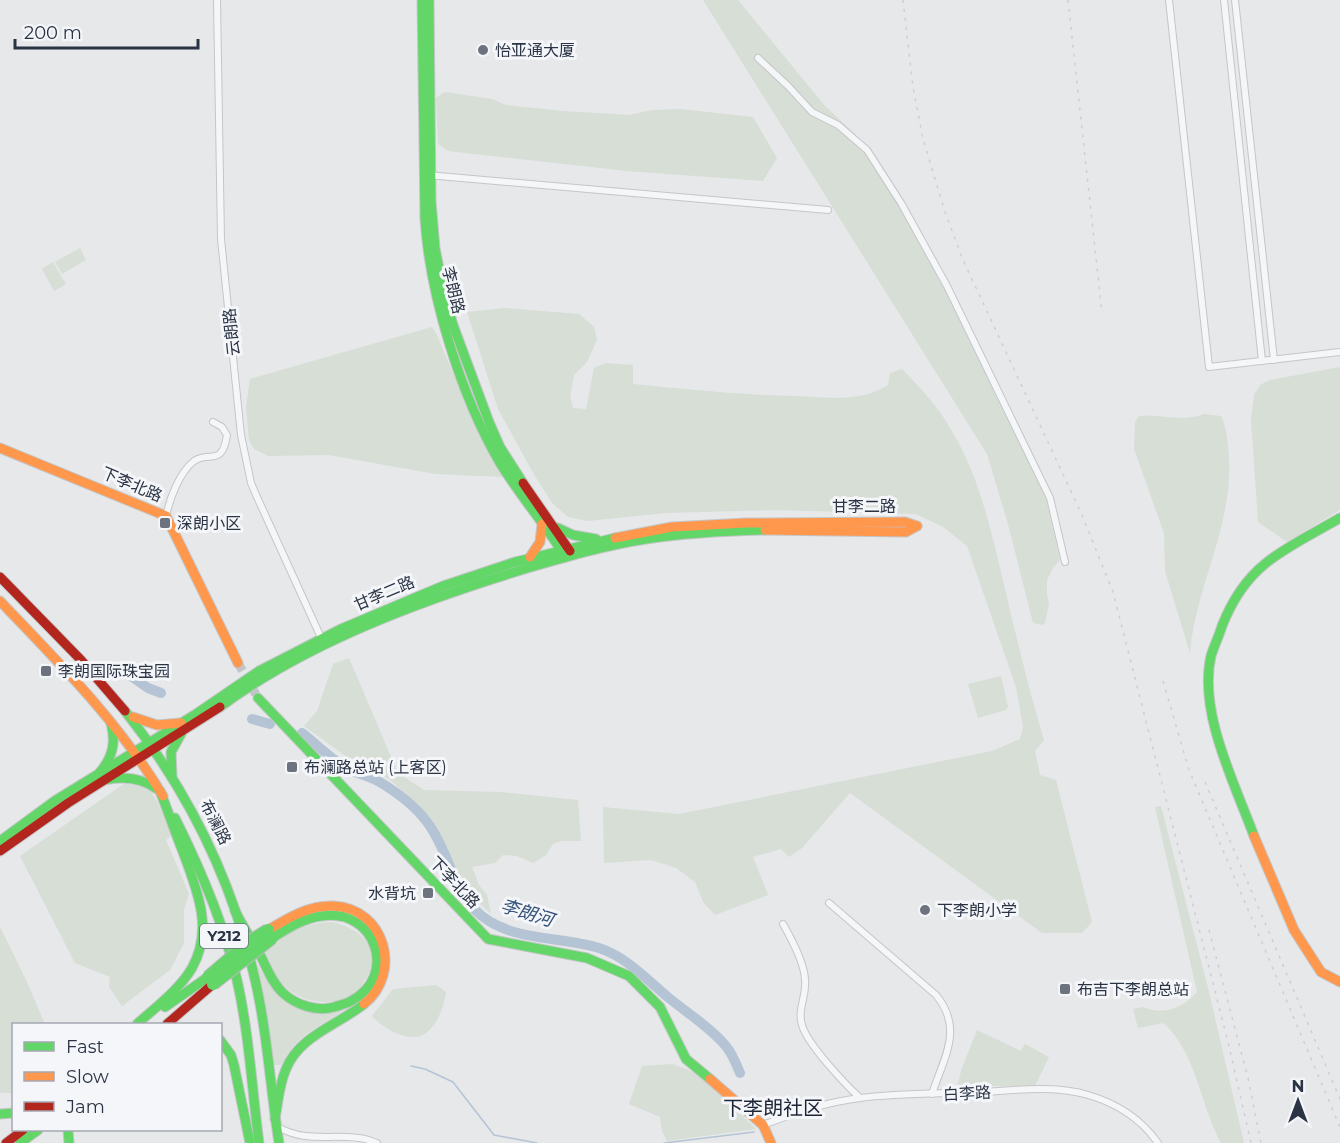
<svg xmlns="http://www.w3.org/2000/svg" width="1340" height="1143" viewBox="0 0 1340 1143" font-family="Montserrat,'Noto Sans SC',sans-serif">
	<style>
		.green { fill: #d6ded6 }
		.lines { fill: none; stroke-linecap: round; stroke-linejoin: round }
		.stream { stroke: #b4c4d5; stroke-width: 1.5 }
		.river { stroke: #b4c4d5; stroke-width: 10 }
		.secondary-tunnel { stroke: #c1c4c9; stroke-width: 9; stroke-dasharray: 9 4.5; stroke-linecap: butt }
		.street-casing { stroke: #c4c6c8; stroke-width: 8 }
		.fast-casing { stroke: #c4c6c8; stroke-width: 11 }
		.slow-casing { stroke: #c4c6c8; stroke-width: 11 }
		.jam-casing { stroke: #c4c6c8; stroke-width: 11 }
		.street { stroke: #f5f6f7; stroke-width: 6 }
		.fast { stroke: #63d668; stroke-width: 9 }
		.slow { stroke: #ff974d; stroke-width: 9 }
		.jam { stroke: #b3261e; stroke-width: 9 }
		.rail { stroke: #cecfd2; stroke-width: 1.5; stroke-dasharray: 3 6; stroke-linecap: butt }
		.fast-bridge-casing { stroke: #b8bbbf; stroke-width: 14; stroke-linecap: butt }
		.fast-bridge { stroke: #63d668; stroke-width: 12 }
		.poi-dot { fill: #6c737f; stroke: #f4f6f9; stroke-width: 2 }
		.labels { text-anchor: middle; stroke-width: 6; stroke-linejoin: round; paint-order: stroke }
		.shield { fill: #f4f6f9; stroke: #676e7b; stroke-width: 1.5 }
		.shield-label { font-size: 15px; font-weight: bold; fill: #2b3445 }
		.poi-label { font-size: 16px; fill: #2b3445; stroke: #f4f6f9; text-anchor: start }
		.street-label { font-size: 16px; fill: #2b3445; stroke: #f4f6f9 }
		.water-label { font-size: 18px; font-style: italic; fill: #34527a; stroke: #f4f6f9 }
		.quarter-label { font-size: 20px; fill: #1d2536; stroke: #f4f6f9 }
	</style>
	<rect width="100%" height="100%" fill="#e6e8ea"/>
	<!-- green -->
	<g class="green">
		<polygon points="703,0 738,0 825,106 855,134 903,212 944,288 1046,498 1060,560 1053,568 1047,580 1047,594 1049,603 1045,623 1042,625 1033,623 1008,524 987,454"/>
		<polygon points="445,92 492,99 506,105 563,111 630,115 651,110 680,109 753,117 777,158 763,181 627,171 448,151 438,144 436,98"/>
		<polygon points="80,248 86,260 62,274 55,262"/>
		<polygon points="53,262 66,284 54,291 42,269"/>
		<path d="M 504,308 L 579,314 L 594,327 L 597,340 L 587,362 L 574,375 L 570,396 L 573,408 L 586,409 L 594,368 L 606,363 L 633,365 L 633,384 C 687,389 740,395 794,396 C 825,397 861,403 888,385 L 890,373 L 902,369 C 921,388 940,409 953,433 C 980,477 993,539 1005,589 C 1017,640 1029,690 1044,740 L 1035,751 L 1040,775 L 1056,780 L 1092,922 L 1082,933 L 1042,933 L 850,793 L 802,848 L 789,857 L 781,849 L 753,857 L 768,895 L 715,915 L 703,902 L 695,882 L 676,868 L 651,860 L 604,863 L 603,807 L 679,814 L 992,751 L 1020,739 L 1023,727 L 1016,687 L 967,546 L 943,527 L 916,514 L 777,510 L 666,513 L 588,521 L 568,517 L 552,503 L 532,471 L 498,409 L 467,312 Z"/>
		<polygon points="432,327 437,335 477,429 503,477 435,474 329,455 268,456 254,449 249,440 246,407 250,379"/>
		<polygon points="1340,367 1340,510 1287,542 1258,522 1251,420 1254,395 1260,385 1270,380"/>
		<path d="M 1204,414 L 1221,416 C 1226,427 1227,435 1228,447 C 1237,519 1196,583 1190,653 L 1165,571 L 1164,533 L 1134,449 L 1135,422 L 1139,416 C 1162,413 1181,423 1204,414 Z"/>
		<polygon points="349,658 398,773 424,790 501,792 578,800 581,841 561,841 553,844 546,855 533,863 517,856 503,855 495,863 472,867 479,885 487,895 491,914 475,899 462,881 433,821 408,796 389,779 354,762 304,726 317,711 333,664"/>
		<polygon points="1001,676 1008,707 1006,710 978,718 968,684"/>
		<path d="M 128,781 C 156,782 162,814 172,835 L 166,840 L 189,894 L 184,909 L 184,943 L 170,970 L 122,1006 L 109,987 L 110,977 L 75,963 L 20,856 Z"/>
		<path d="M 1161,806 L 1209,992 L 1244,1143 L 1221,1143 C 1200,1104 1197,1055 1164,1023 L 1138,1028 L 1133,1009 L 1143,1007 C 1163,1016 1183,1008 1197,992 L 1155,807 Z"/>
		<path d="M 332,922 C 359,928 384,947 367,977 C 364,981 361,989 357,993 C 353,997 346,999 340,1000 C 314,1007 287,995 272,972 C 268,966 267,957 265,950 C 285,932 305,923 332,922 Z"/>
		<polygon points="0,927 26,980 45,1024 14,1024 13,1091 11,1093 0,1093"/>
		<path d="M 255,961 L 266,979 L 294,1004 L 349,1007 C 324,1025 294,1034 282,1065 L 272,1065 Z"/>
		<path d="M 436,985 L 446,992 C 444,1006 438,1024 426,1033 C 410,1045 383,1028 372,1016 L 393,989 Z"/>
		<polygon points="977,1030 1021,1051 1025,1044 1049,1057 1035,1086 957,1086 962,1068"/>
		<polygon points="672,1064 697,1073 756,1129 667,1141 662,1131 660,1117 629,1104 642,1066"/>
	</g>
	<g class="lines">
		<!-- stream -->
		<g class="stream">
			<polyline points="411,1066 425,1069 453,1082 494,1135 537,1143"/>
			<polyline points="664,1143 754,1132"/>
		</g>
		<!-- river -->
		<g class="river">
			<polyline points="128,674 148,688 161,693"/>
			<polyline points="252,719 270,724"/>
			<path d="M 302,733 C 316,744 329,757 344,767 C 354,773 367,775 378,781 C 395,791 415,806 427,822 C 451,853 453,899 489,921 C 521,941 564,937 599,948 C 627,957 647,980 669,998 C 687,1013 709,1026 725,1045 C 732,1053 736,1063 740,1073"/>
		</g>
		<!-- secondary-tunnel -->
		<polyline class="secondary-tunnel" points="238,663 258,698"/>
		<defs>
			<g id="street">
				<polyline points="217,0 221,239 241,435 251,483 257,497 323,642"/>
				<polyline points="1169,0 1209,367 1340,352"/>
				<polyline points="1224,0 1262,361"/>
				<polyline points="1235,0 1274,360"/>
				<polyline points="758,58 788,86 812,112 838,125 867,150 901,203 947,286 1050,498 1065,562"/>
				<polyline points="427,175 828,210"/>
				<path d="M 166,516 C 170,498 179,473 194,461 C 209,450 222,468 227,435 L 222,427 L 213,422"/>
				<path d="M 829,903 L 936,995 C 964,1029 944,1057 932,1094"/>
				<path d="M 783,924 C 791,938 804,963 805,979 C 807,995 797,1010 802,1025 C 807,1044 845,1084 860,1098"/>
				<path d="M 763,1125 C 795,1113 826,1102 860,1098 C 900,1093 942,1094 983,1092 C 1017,1090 1055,1085 1088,1095 C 1116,1103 1141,1119 1158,1143"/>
				<path d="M 276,1126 C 305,1143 328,1134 359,1138 C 365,1138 371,1141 377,1143"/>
			</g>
			<g id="fast">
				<path d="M 422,0 L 425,219 C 430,296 461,396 500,463 C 519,494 543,522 563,553"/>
				<polyline points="429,0 431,201 435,248 444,294 453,325 489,422 500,447 523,483"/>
				<polyline points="558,528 573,535 596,539"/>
				<polyline points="258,698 488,939 587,958 629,976 660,1007 686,1059 710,1079"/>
				<path d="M 220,707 C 309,641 425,599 531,567 C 569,556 607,545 646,539 C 685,533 725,531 765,530"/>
				<path d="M 125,711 C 186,788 230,876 253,971 C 267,1027 270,1086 279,1143"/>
				<path d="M 100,772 C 113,757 116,742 111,723"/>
				<polyline points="172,776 171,752 182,732"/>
				<path d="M 104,780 C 123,776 141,777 157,789"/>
				<path d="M 175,818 C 201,870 224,923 237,980 C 249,1033 252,1089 259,1143"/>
				<path d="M 1254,836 C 1235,784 1198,712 1211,656 C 1214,646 1219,636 1222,626 C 1231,603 1246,579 1266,563 C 1287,546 1316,532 1340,518"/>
				<polyline points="0,841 56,800 196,714 259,671 341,629 443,586 515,562 615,538"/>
				<path d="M 235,911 C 242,925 250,937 258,951 C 266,965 271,982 283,993 C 296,1005 317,1012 334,1007 C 340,1005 346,1004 351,1001 C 398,977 377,908 322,916 C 303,918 287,929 272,938"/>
				<polyline points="165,1007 208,977"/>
				<path d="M 137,1024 C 156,1007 179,990 192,968 C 214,929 197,890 183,852 C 175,832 168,811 160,791"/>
				<polyline points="220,1040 231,1055 234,1065 250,1143"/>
				<polyline points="0,1114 14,1113"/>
				<path d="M 275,1119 C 278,1102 279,1085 286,1069 C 299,1036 338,1025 364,1004"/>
				<polyline points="68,1130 69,1143"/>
				<polyline points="20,1143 38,1130"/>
			</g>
			<g id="slow">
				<polyline points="0,448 166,516 238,663"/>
				<polyline points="765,530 906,532 917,526"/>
				<polyline points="615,538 672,527 746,523 905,522 917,526"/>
				<polyline points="530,557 540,542 542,524"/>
				<path d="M 0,601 C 59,663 119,722 163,796"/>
				<polyline points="133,717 157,725 181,723"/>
				<polyline points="1254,836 1294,930 1321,972 1340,982"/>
				<path d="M 268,930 C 288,918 309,905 333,906 C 385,908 403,973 364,1004"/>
				<polyline points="710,1079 763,1125 771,1143"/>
			</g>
			<g id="jam">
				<polyline points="523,483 570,551"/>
				<polyline points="0,577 81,660 125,711"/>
				<polyline points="0,851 68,803 220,707"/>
				<polyline points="167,1024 213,984"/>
				<polyline points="6,1143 23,1130"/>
			</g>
		</defs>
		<!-- street casing -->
		<use href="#street" class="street-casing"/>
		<!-- fast casing -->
		<use href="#fast" class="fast-casing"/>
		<!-- slow casing -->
		<use href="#slow" class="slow-casing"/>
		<!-- jam casing -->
		<use href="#jam" class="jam-casing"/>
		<!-- street -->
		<use href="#street" class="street"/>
		<!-- fast -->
		<use href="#fast" class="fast"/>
		<!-- slow -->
		<use href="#slow" class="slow"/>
		<!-- jam -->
		<use href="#jam" class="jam"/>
		<!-- rail -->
		<g class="rail">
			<polyline points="903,0 913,87 923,139 945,212 963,260 1082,515 1113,592 1229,1046 1251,1143"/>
			<polyline points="1068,0 1102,313"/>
			<polyline points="1163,681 1189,770 1340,1127"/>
			<polyline points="1205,782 1340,1099"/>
			<polyline points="1209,930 1248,1078 1261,1143"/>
		</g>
		<defs>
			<g id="fast-bridge">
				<polyline points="208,977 249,942 268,930"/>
				<polyline points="213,984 272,938"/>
			</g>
		</defs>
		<!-- fast-bridge casing -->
		<use href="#fast-bridge" class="fast-bridge-casing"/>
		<!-- fast-bridge -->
		<use href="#fast-bridge" class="fast-bridge"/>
	</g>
	<!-- markers -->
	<g class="poi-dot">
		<circle cx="483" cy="50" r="6"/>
		<rect x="159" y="517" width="12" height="12" rx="3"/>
		<rect x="40" y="665" width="12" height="12" rx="3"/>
		<rect x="286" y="761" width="12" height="12" rx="3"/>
		<rect x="422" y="887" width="12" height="12" rx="3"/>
		<circle cx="925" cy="910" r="6"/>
		<rect x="1059" y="983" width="12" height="12" rx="3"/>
	</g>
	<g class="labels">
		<!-- shield labels -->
		<rect class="shield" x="200" y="924" width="48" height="24" rx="4.5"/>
		<g class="shield-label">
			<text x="224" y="941">Y212</text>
		</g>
		<!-- poi labels -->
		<g class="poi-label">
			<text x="495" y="56">怡亚通大厦</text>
			<text x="177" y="529">深朗小区</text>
			<text x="58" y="677">李朗国际珠宝园</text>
			<text x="304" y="773">布澜路总站 (上客区)</text>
			<text x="416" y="899" text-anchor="end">水背坑</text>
			<text x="937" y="916">下李朗小学</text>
			<text x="1077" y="995">布吉下李朗总站</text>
		</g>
		<!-- street labels -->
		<g class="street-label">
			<text transform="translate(454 290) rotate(76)" y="6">李朗路</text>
			<text transform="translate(231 332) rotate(-96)" y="6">云朗路</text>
			<text transform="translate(132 484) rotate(23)" y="6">下李北路</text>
			<text x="864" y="512">甘李二路</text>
			<text transform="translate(384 593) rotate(-23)" y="6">甘李二路</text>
			<text transform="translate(216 822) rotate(63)" y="6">布澜路</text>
			<text transform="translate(455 882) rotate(46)" y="6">下李北路</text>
			<text transform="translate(967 1093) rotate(-3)" y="6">白李路</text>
		</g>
		<!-- water labels -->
		<g class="water-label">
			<text transform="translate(527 913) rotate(17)" y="6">李朗河</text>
		</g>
		<!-- quarter labels -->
		<g class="quarter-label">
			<text x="773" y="1115">下李朗社区</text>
		</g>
	</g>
	<!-- legend -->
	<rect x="12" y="1023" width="210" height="108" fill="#f4f6f9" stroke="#a4a8b1" stroke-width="1.5"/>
	<rect x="24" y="1042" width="30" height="9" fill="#63d668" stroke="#a4a8b1" stroke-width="1.5"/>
	<text x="66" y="1053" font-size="18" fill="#2b3445">Fast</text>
	<rect x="24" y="1072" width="30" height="9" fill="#ff974d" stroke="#a4a8b1" stroke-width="1.5"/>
	<text x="66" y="1083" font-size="18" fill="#2b3445">Slow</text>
	<rect x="24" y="1102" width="30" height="9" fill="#b3261e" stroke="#a4a8b1" stroke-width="1.5"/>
	<text x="66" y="1113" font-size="18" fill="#2b3445">Jam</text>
	<!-- north arrow -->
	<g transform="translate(1298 1101)" stroke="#f4f6f9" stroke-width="4.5" paint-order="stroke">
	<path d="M0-4.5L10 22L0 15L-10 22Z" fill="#2b3445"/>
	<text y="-9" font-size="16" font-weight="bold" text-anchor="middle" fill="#2b3445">N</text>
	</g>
	<!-- scale -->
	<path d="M15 39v9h183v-9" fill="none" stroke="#2b3445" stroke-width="3"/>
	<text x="24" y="39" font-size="18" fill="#2b3445" stroke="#f4f6f9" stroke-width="4.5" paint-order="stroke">200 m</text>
</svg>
